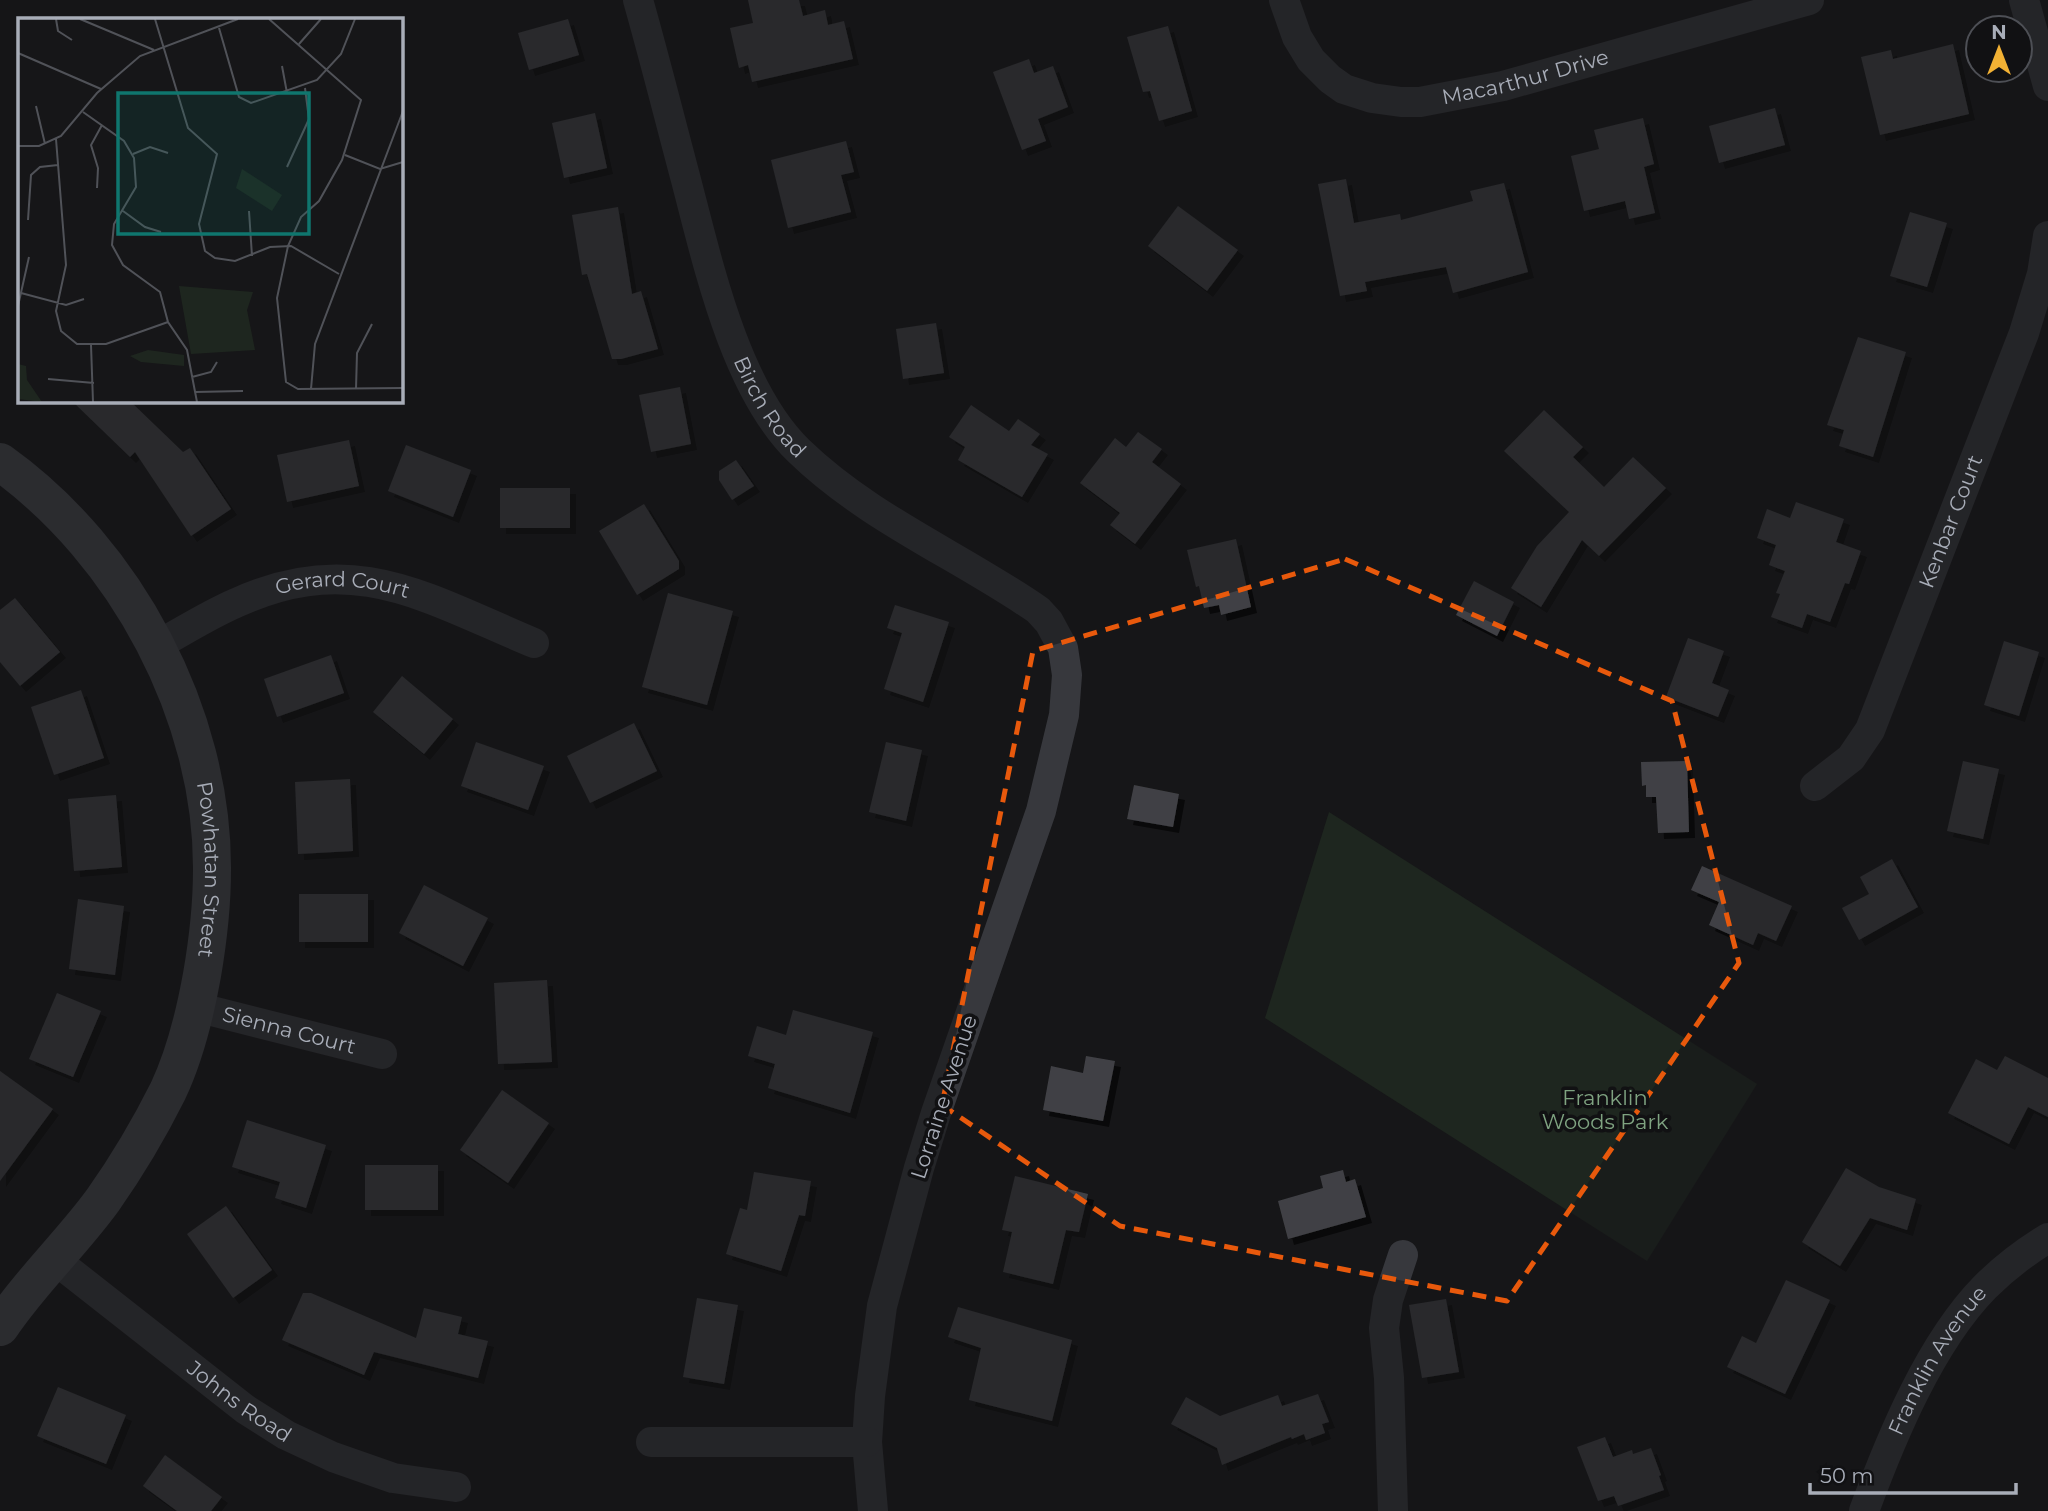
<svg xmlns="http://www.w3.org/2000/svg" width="2048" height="1511" viewBox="0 0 2048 1511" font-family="Montserrat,sans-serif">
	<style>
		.green { fill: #1e261f }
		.building { fill: #404145; filter: url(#shadow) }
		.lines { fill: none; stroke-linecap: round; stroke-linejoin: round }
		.street { stroke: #37383d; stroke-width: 30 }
		.secondary { stroke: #45474d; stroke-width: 38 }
		.marked { fill: none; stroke: #e8590c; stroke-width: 5; stroke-dasharray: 14 9; stroke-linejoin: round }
		.labels { text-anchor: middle; stroke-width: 7; stroke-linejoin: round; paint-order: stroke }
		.street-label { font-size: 21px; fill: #a8adb8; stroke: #111113 }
		.park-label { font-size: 21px; fill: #7fa381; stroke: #111113 }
		.inset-road { fill: none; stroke: #505258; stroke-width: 2 }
		.view { fill: #0f766e; fill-opacity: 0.15; stroke: #0f766e; stroke-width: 3.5 }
		.inset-edge { fill: none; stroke: #a8adb8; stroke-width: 3.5 }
	</style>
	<defs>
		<filter id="shadow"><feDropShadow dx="6" dy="6" stdDeviation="0" flood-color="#0009"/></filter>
	</defs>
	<rect width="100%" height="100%" fill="#161618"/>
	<!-- green -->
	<polygon class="green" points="1329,812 1757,1084 1647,1261 1265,1018"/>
	<!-- building -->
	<g class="building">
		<polygon points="748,0 799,0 803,16 825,10 828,25 844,21 853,59 752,82 748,65 739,68 730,28 753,23"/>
		<polygon points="568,19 579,55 529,70 518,33"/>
		<polygon points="1168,26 1192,111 1159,121 1150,91 1143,92 1127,37"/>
		<polygon points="1953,44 1969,114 1880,135 1861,57 1891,50 1893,59"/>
		<polygon points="1029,59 1034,73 1053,66 1068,107 1038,119 1046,141 1022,150 993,72"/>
		<polygon points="1775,108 1785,145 1719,163 1709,126"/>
		<polygon points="595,113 607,168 564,178 552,123"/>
		<polygon points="1643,118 1654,164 1644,167 1655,213 1629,219 1625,201 1584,211 1571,156 1599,149 1594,130"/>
		<polygon points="846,141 854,172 841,175 851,212 788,228 771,160"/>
		<polygon points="1346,179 1354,223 1400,214 1401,220 1473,201 1470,191 1504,183 1528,272 1453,293 1446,267 1365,282 1367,291 1340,296 1318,184"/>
		<polygon points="1178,206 1238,250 1207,291 1148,246"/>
		<polygon points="618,207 632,294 641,291 658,349 621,359 612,359 587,274 582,275 572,215"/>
		<polygon points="1910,212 1947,223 1927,287 1890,276"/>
		<polygon points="936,323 944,373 903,379 896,329"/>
		<polygon points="1858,337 1906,352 1873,457 1839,446 1844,430 1827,425"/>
		<polygon points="680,387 691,444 651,452 639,395"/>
		<polygon points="72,401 130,401 183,452 190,448 231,509 191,536 135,452 130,457"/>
		<polygon points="971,405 1009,431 1018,419 1040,434 1031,445 1048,454 1022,497 958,460 965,447 949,437"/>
		<polygon points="1544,410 1583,447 1573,457 1604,487 1633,457 1666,488 1599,556 1582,540 1541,607 1511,588 1537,546 1569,512 1504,451"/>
		<polygon points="1138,432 1162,449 1152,462 1181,484 1135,544 1110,525 1120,513 1080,483 1115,438 1126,447"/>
		<polygon points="349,440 359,486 287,502 277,455"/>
		<polygon points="406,445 471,470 453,517 388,491"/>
		<polygon points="736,460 754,486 732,500 719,480 719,471"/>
		<rect x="500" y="488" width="70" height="40"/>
		<polygon points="1796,502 1844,519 1836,542 1861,551 1849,584 1845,583 1830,622 1807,614 1802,628 1771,617 1780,594 1776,593 1785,571 1769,565 1776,545 1757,538 1767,509 1790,518"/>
		<polygon points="644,504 679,561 679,569 637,595 599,531"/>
		<polygon points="1236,539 1251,607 1221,615 1219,605 1204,608 1199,586 1196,587 1187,550"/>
		<polygon points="1474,581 1514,602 1497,636 1456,615"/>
		<polygon points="668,593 733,611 707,705 642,687"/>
		<polygon points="15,598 60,652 20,686 0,662 0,610"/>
		<polygon points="895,605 949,622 923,702 884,689 902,633 887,628"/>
		<polygon points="1688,638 1724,651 1712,683 1729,690 1718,717 1666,697"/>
		<polygon points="2004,641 2039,652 2019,716 1984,705"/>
		<polygon points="331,655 344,693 277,717 264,679"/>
		<polygon points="402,676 453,719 424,754 373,712"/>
		<polygon points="81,690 104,758 54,775 31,707"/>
		<polygon points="634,723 657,771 590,803 567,756"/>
		<polygon points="476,742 544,766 528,810 461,786"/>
		<polygon points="886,742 922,750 906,821 869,812"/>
		<polygon points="1687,761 1689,832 1658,833 1656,797 1646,797 1646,785 1642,786 1641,762"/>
		<polygon points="1963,761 1999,769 1983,839 1947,831"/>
		<polygon points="350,779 353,851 298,854 295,782"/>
		<polygon points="1134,785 1179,794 1173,827 1127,819"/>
		<polygon points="116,795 122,867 74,871 68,799"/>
		<polygon points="1892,859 1918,907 1859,940 1842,908 1869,894 1860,877"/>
		<polygon points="1702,866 1792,906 1776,941 1758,933 1753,945 1709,925 1719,902 1691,890"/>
		<polygon points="424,885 488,918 463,966 399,933"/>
		<rect x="299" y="894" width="69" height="48"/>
		<polygon points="78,899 124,906 115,975 69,969"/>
		<polygon points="547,980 552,1062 498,1064 494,983"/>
		<polygon points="57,993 101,1011 73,1077 29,1059"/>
		<polygon points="793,1010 873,1032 850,1113 768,1088 775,1064 748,1056 757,1026 786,1035"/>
		<polygon points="1086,1056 1115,1061 1103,1121 1043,1110 1051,1066 1083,1073"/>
		<polygon points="2005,1056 2048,1078 2048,1117 2028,1107 2009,1144 1948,1113 1976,1059 1997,1070"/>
		<polygon points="0,1071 53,1109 0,1181"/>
		<polygon points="502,1090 549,1123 508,1183 460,1150"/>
		<polygon points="247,1120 326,1145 306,1208 275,1198 280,1182 232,1167"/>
		<rect x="365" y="1165" width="73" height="45"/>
		<polygon points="1846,1168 1879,1187 1916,1199 1907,1230 1870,1218 1840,1266 1802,1242"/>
		<polygon points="1343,1170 1346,1182 1355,1179 1366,1217 1288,1239 1278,1201 1323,1188 1320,1176"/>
		<polygon points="754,1172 811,1181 805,1216 799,1215 781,1271 726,1254 740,1208 747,1210"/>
		<polygon points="1015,1176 1088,1194 1079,1232 1066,1230 1053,1284 1003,1272 1012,1232 1002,1230"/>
		<polygon points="226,1206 272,1270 233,1298 187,1234"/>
		<polygon points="1786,1280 1830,1300 1785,1394 1727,1367 1742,1336 1756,1343"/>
		<polygon points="303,1293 311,1293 416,1338 424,1308 462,1317 458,1334 488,1341 478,1378 374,1352 364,1375 282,1340"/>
		<polygon points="697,1298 738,1305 724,1384 683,1377"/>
		<polygon points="1446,1299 1459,1372 1422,1378 1409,1305"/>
		<polygon points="958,1307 1072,1340 1052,1421 969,1400 981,1348 948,1337"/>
		<polygon points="58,1387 126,1415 106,1464 37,1436"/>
		<polygon points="1318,1394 1329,1422 1322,1424 1325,1433 1306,1440 1304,1434 1292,1439 1291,1437 1222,1465 1217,1448 1171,1424 1186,1397 1220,1416 1278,1395 1282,1406"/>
		<polygon points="1605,1437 1613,1457 1632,1450 1633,1454 1651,1448 1661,1475 1659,1476 1664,1490 1618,1506 1614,1496 1598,1501 1577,1447"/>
		<polygon points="165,1455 222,1497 211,1511 177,1511 143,1486"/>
	</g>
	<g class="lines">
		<!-- street -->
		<g class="street">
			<path id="s1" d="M 638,0 C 655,60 670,120 686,180 C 708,264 735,389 799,451 C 868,518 960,556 1038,610 L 1049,622 L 1063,648 L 1067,675 L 1064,715 L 1041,811 L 936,1113 L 919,1168 L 882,1306 L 870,1396 L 867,1442 L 873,1511"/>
			<path id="s2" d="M 1284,0 L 1297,37 L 1311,60 L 1330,79 L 1344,89 L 1372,98 L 1401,102 L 1420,102 L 1503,86 L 1809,0"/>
			<polyline points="2024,0 2048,86"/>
			<path id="s3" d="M 156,646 C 182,632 208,615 236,603 C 353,549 426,598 534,643"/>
			<path id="s4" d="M 1815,786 L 1851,758 L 1870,730 L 2024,333 L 2042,274 L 2048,236"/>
			<path id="s5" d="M 196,1007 L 382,1054"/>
			<path id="s6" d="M 54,1259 L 245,1409 L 286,1435 L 333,1457 L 393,1478 L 456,1487"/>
			<polyline points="651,1442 867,1442"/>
			<polyline points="1393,1511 1389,1378 1384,1328 1388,1300 1403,1255"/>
			<path id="s7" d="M 1864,1511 C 1891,1438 1930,1343 1985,1287 C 2004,1268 2025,1252 2048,1238"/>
		</g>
		<!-- secondary -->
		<path class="secondary" id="s8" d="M 0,462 C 126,552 213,715 212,870 C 212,905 208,940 202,975 C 195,1014 185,1055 168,1091 C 149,1129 127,1166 103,1200 C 71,1244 30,1282 0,1327"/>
	</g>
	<!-- marked area -->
	<path d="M0 0H2048V1511H0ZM 1345,559 L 1672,701 L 1739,963 L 1507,1301 L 1120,1226 L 942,1105 L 1033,651 Z" fill="#161618" fill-opacity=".55" fill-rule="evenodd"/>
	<path class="marked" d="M 1345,559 L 1672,701 L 1739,963 L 1507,1301 L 1120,1226 L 942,1105 L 1033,651 Z"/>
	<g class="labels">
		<!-- street labels -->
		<g class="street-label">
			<text dy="7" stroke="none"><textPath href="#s2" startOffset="296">Macarthur Drive</textPath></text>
			<text dy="7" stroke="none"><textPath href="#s1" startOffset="430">Birch Road</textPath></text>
			<text dy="7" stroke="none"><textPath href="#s4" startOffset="303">Kenbar Court</textPath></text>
			<text dy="7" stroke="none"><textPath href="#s3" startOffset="201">Gerard Court</textPath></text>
			<text dy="7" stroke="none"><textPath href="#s8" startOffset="476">Powhatan Street</textPath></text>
			<text dy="7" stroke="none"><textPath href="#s5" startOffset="96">Sienna Court</textPath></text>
			<text transform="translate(944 1097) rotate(-72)" y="7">Lorraine Avenue</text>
			<text dy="7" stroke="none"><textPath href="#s7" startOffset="168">Franklin Avenue</textPath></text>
			<text dy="7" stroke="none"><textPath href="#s6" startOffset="234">Johns Road</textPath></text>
		</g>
		<!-- park labels -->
		<g class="park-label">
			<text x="1605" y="1105">Franklin<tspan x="1605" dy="24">Woods Park</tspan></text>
		</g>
	</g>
	<!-- overview -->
	<g transform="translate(18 18)">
		<rect width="385" height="385" fill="#161618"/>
		<path d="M 224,151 L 264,177 L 254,193 L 218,170 ZM 161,268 L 235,274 L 229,292 L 237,332 L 173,336 ZM 130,332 L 166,337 L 166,348 L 123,344 L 112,338 ZM 0,346 L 8,348 L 9,362 L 24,384 L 0,381 Z" fill="#1e261f"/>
		<path class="inset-road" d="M 38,1 L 40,13 L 54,22M 62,1 L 136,32M 137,1 L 170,110 L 199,136 L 181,206 L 187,233 L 197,240 L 217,243 L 252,229 L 273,228 L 321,256M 251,1 L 343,82 L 324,142 L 301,183 L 283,199 L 270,228 L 259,280 L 268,364 L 280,371 L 385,370M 201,10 L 221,79 L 233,85 L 299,62 L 323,36 L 337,1M 281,26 L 303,1M 0,35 L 83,71M 264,48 L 269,75M 18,88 L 27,126M 65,94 L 106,123 L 116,140 L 118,169 L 96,206 L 94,227 L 105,247 L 142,274 L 150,304 L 169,332 L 179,384M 38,121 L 48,247 L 38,293 L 43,313 L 59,326 L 88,326 L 150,304M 0,128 L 21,128 L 43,118 L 79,75 L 122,38 L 220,1M 115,136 L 132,129 L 150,135M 327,137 L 362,151 L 385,144M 269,149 L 291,101 L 287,70M 79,170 L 80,150 L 73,127 L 84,107M 105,193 L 127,209 L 143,214M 231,193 L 234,238M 10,202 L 13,157 L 22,149 L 40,147M 3,275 L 48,287 L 66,281M 0,288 L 11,239M 73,327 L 75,384M 174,359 L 193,354 L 199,344M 30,361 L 76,365M 293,371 L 297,326 L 385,93M 338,371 L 339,335 L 354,306M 177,374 L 225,373"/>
		<path class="view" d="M 100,75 L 291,75 L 291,216 L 100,216 Z"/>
		<rect width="385" height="385" class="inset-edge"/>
	</g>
	<!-- north arrow -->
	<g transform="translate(1999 49)"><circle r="33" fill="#111113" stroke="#4d4f55" stroke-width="2"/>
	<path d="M0-5L12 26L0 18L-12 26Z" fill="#f2b134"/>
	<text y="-10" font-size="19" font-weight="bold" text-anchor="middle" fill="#a8adb8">N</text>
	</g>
	<!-- scale -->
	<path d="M1810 1483v10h206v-10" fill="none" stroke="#a8adb8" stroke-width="3.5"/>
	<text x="1820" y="1483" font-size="21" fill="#a8adb8" stroke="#111113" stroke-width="5" paint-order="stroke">50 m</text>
</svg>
